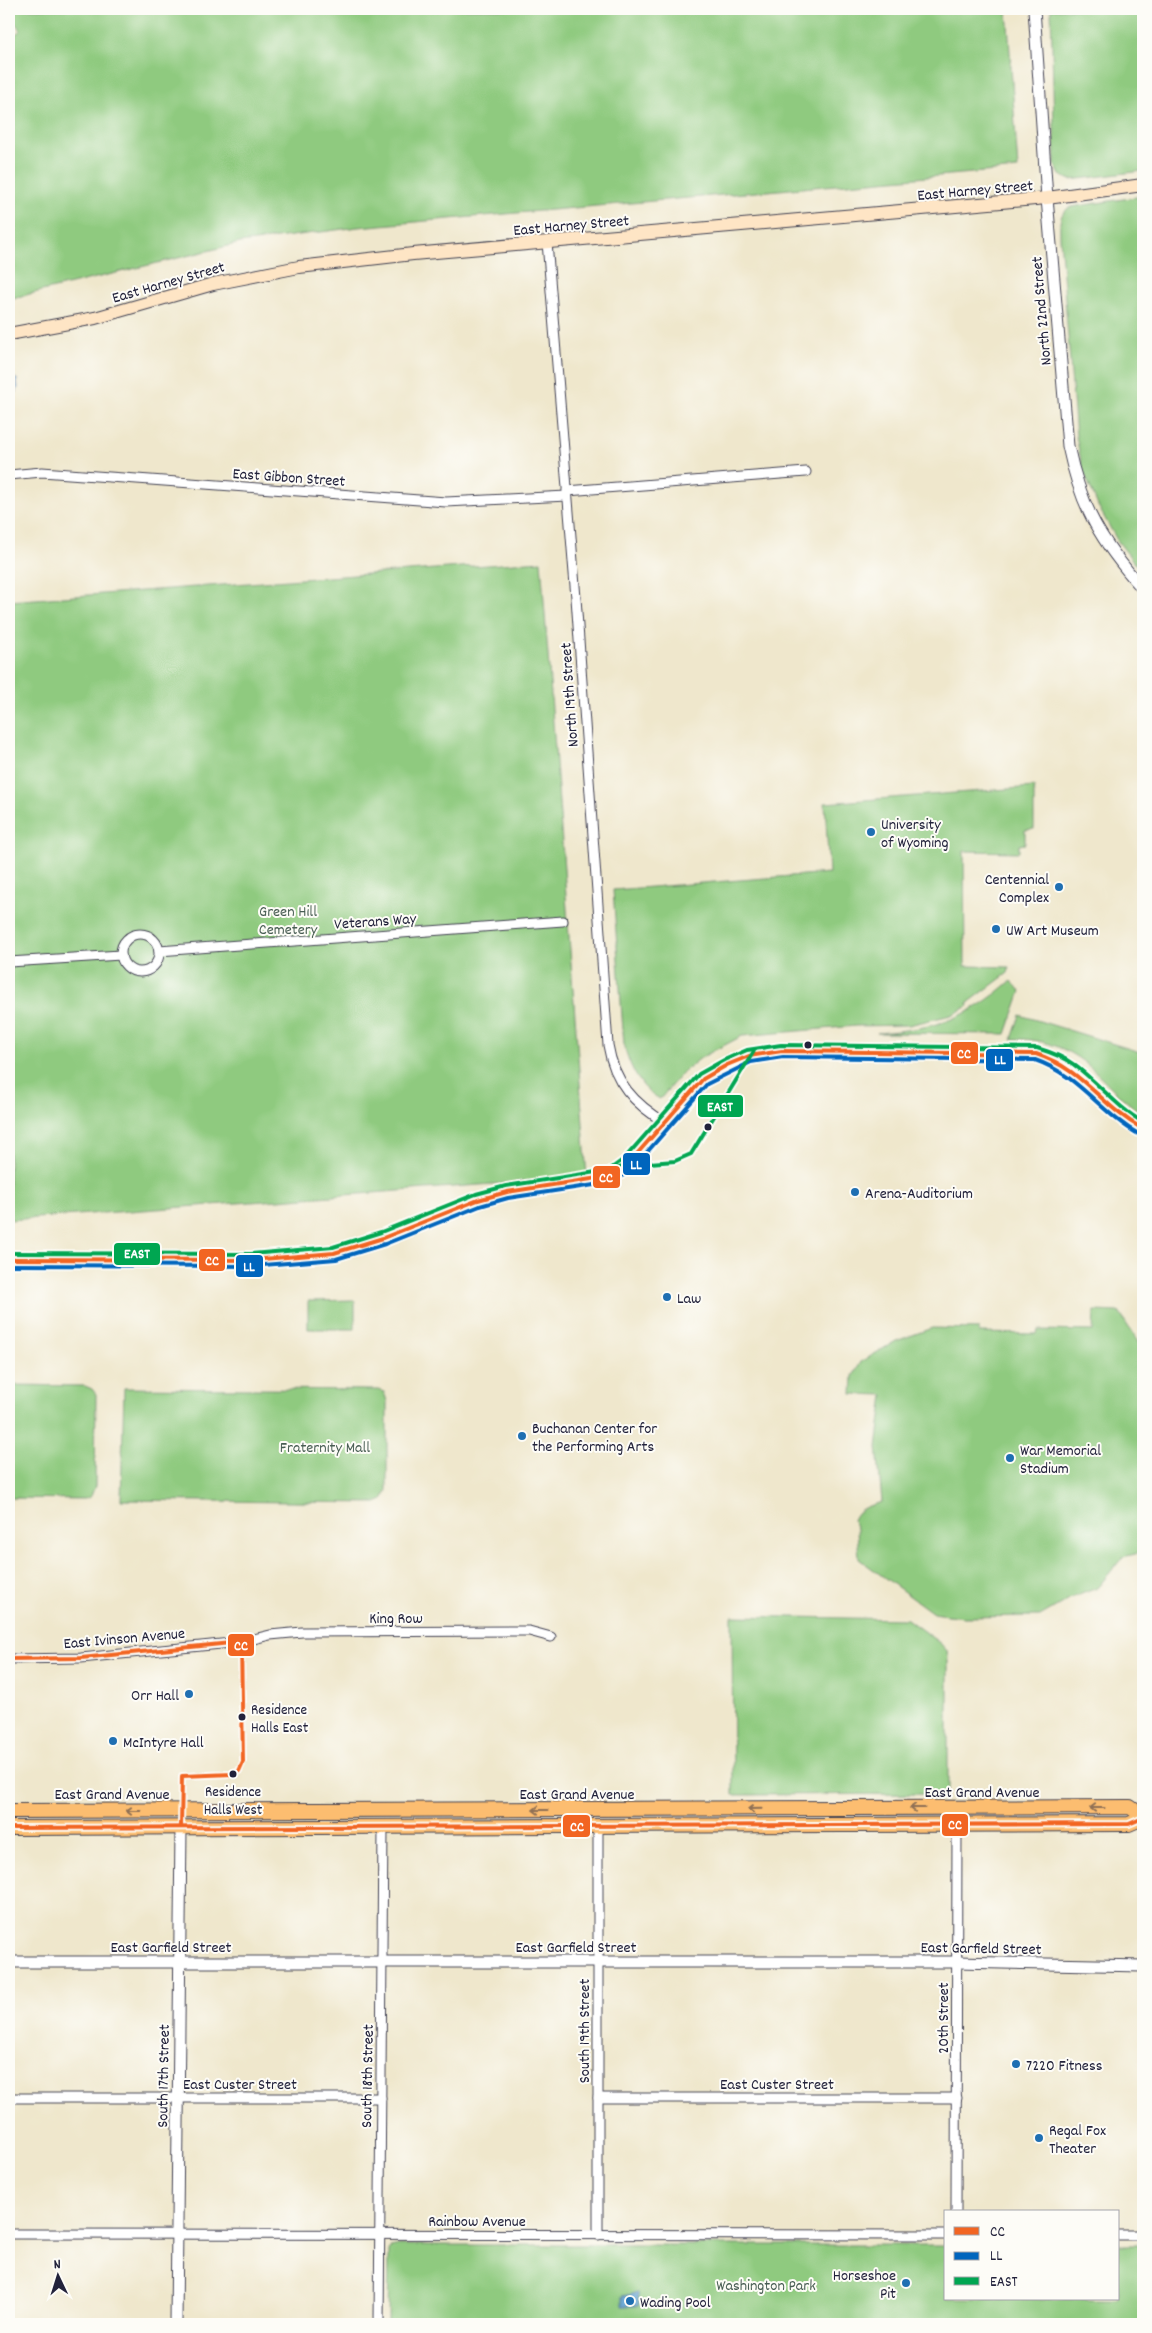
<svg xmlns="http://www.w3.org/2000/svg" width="1152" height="2333" viewBox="0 0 1152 2333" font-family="Dekko,sans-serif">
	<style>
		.green { fill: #8fca7f; stroke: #58765d }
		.water { fill: #5fa2d3; stroke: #406287 }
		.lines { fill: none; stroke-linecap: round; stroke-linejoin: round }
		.minor-casing { stroke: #414051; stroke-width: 11 }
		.tertiary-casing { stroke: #414051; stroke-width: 13 }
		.secondary-casing { stroke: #414051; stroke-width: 14 }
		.primary-casing { stroke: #414051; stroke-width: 16 }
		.minor { stroke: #fff; stroke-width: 9 }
		.tertiary { stroke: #fff; stroke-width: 11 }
		.secondary { stroke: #fee5c5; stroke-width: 12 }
		.primary { stroke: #fcbd6f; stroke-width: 14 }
		.bus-1-casing { stroke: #fdfcf7; stroke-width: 8 }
		.bus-2-casing { stroke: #fdfcf7; stroke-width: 8 }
		.bus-3-casing { stroke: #fdfcf7; stroke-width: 8 }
		.bus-1 { stroke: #f26522; stroke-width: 4 }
		.bus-2 { stroke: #0065bd; stroke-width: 4 }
		.bus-3 { stroke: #00a651; stroke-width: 4 }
		.oneway { stroke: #8f7055 }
		.poi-dot { fill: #1f6fb2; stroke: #fdfcf7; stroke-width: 2 }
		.bus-dot { fill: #22223b; stroke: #fdfcf7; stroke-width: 2 }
		.labels { text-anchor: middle; stroke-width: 4; stroke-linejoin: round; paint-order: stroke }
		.bus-label { font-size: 15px; fill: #22223b; stroke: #fdfcf7; text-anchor: start }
		.street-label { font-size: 16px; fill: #22223b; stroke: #fdfcf7 }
		.poi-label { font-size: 16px; fill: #22223b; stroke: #fdfcf7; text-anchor: start }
		.park-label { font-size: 16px; fill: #485d53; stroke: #fdfcf7 }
		.line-badge { stroke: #fdfcf7; stroke-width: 2 }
		.badge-label { font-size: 14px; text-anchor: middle; font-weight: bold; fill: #fff }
	</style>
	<rect width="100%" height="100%" fill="#fdfcf7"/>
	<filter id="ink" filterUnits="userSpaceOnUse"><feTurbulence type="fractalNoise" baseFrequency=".02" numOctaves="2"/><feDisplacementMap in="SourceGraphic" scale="10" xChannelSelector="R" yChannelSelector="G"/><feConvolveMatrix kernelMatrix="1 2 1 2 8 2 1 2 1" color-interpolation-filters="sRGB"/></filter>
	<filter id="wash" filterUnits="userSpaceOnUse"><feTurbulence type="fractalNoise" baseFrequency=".0096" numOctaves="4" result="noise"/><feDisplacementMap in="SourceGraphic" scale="20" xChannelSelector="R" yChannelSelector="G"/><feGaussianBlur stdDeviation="1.12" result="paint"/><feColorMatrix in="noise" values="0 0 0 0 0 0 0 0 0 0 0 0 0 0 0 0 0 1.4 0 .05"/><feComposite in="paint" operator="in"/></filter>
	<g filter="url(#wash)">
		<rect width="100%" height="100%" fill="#efe7cc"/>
		<!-- green -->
		<g class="green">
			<polygon points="9,9 1007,9 1018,169 358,227 240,243 9,299 9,39 21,30 9,16"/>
			<polygon points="1051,9 1143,9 1143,171 1070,180 1060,175 1055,165"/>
			<path d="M 1143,196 L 1143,574 L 1117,540 L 1098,506 L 1083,470 L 1076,436 L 1060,237 C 1060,224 1058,213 1071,207 Z"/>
			<polygon points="541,561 587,1177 9,1220 9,601"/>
			<path d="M 1034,787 L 1034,829 L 1025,830 L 1025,844 L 1019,845 L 1019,852 L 964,851 L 965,966 L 1010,967 L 1008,973 L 968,1003 L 969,1006 L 951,1015 L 909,1025 L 856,1026 L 742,1036 L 702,1057 L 683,1072 L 660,1099 C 639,1088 630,1067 624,1045 L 613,890 L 829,873 L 825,803 Z"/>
			<path d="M 1011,981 L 1021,991 L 1006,1034 L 877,1033 C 936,1028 965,1021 1011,981 Z"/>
			<path d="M 1020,1015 L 1143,1053 L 1143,1113 C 1127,1104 1115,1091 1102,1078 C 1076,1052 1049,1038 1012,1039 Z"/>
			<polygon points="355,1300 355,1329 308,1329 308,1301"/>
			<path d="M 1094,1311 L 1119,1312 L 1143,1350 L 1143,1552 L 1123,1557 L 1097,1588 L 1071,1598 L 1040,1616 L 963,1617 L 933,1613 L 859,1559 L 857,1529 L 853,1520 C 858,1507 870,1506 882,1502 L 877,1447 L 884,1395 L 852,1394 L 853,1376 L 861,1362 L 896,1341 L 932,1328 L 979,1329 L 979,1333 L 1037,1334 L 1038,1330 L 1093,1331 Z"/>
			<polygon points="9,1385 85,1386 92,1389 96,1394 95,1486 91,1496 85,1499 9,1498"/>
			<polygon points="124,1388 378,1390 384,1392 387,1401 387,1491 383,1500 376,1503 121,1500"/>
			<polygon points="732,1616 907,1619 941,1644 947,1651 948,1662 948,1788 945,1794 733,1795"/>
			<polygon points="399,2245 946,2245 946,2299 1118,2299 1118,2245 1143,2245 1143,2324 388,2324 389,2252 391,2247"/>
		</g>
		<!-- water -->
		<g class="water">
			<polygon points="9,377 17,379 18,388 9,405"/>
			<polygon points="638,2293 639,2306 622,2306 622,2296"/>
		</g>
	</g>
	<g filter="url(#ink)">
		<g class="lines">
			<defs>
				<g id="minor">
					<path d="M 547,242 L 576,598 L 608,1045 C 614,1082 634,1104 666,1123"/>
					<polyline points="9,475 42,472 446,502 567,496"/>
					<polyline points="567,491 806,472"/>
					<circle cx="140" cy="953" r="19"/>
					<polyline points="159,951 563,921"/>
					<polyline points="9,962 121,955"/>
					<polyline points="9,1659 81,1658 241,1642 270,1635 302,1632 529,1631 551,1637"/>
					<polyline points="9,2098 381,2098"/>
					<polyline points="598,2098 957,2098"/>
					<polyline points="956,2212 957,1825"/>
					<polyline points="9,2234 946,2235"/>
					<polyline points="598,2235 598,1827"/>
					<polyline points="1118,2235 1143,2235"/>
					<polyline points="379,2324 383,1828"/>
				</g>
				<g id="tertiary">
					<path d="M 1034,9 L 1047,198 L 1068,446 C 1081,508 1101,542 1143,589"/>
					<path d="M 9,1259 L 251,1260 L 334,1253 L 383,1238 L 478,1200 L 507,1192 L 611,1176 L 628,1164 L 703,1079 L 727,1065 L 749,1056 L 782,1051 L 816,1050 L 1036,1054 C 1088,1066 1100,1111 1143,1129"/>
					<polyline points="9,1962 957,1962 1143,1966"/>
					<polyline points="176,2324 181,1827"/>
				</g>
				<polyline id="secondary" points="9,334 95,318 213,284 299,267 413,254 1047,198 1143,185"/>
				<g id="primary">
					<polyline points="9,1811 1130,1807 1143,1816"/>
					<polyline points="9,1828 1129,1824 1143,1818"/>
				</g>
			</defs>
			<!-- minor casing -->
			<use href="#minor" class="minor-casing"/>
			<!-- tertiary casing -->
			<use href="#tertiary" class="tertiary-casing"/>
			<!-- secondary casing -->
			<use href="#secondary" class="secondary-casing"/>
			<!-- primary casing -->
			<use href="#primary" class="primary-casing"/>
			<!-- minor -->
			<use href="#minor" class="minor"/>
			<!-- tertiary -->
			<use href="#tertiary" class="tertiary"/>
			<!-- secondary -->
			<use href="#secondary" class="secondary"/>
			<!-- primary -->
			<use href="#primary" class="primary"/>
			<defs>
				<g id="bus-1">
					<path d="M 9,1259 L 251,1260 L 334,1253 L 383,1238 L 478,1200 L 507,1192 L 611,1176 L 628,1164 L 703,1079 L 727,1065 L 749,1056 L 782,1051 L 1036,1054 C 1085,1070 1100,1106 1143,1129"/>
					<polyline points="9,1659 81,1658 241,1642 243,1762 239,1771 233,1774 182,1776 181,1827"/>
					<polyline points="9,1828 1129,1824 1143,1818"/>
				</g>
				<path id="bus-2" d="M 9,1265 L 251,1266 L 336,1259 L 385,1244 L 480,1206 L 508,1198 L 614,1182 L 633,1168 L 707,1084 L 751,1062 L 783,1057 L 1035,1060 C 1079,1075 1100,1113 1140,1135"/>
				<g id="bus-3">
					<polyline points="610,1170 637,1164 675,1161 691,1154 754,1051"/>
					<path d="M 9,1253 L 251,1254 L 333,1247 L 381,1232 L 476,1194 L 506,1186 L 609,1170 L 624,1159 L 699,1074 L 724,1060 L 747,1050 L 781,1045 L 1037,1048 C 1050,1052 1062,1056 1073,1064 C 1098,1082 1116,1107 1143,1122"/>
				</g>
			</defs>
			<!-- bus-1 casing -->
			<use href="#bus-1" class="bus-1-casing"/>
			<!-- bus-2 casing -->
			<use href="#bus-2" class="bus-2-casing"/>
			<!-- bus-3 casing -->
			<use href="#bus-3" class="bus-3-casing"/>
			<!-- bus-1 -->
			<use href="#bus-1" class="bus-1"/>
			<!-- bus-2 -->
			<use href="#bus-2" class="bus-2"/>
			<!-- bus-3 -->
			<use href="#bus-3" class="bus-3"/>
		</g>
		<!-- one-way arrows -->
		<defs><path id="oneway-shaft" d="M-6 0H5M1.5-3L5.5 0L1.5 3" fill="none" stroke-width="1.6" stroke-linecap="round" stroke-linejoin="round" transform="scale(1.25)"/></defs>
		<g class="oneway">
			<use href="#oneway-shaft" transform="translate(917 1808) rotate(180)"/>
			<use href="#oneway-shaft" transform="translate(1097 1808) rotate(180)"/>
			<use href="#oneway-shaft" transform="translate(755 1809) rotate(179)"/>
			<use href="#oneway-shaft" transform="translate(540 1810) rotate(180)"/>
			<use href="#oneway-shaft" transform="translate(133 1811) rotate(180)"/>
		</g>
	</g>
	<!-- markers -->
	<g class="poi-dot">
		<circle cx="871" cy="832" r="5"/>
		<circle cx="1059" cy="887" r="5"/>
		<circle cx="996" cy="929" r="5"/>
		<circle cx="855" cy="1192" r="5"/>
		<circle cx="667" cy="1297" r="5"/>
		<circle cx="522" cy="1436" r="5"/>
		<circle cx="1010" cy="1458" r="5"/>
		<circle cx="189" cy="1694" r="5"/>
		<circle cx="113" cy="1741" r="5"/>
		<circle cx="1016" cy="2064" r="5"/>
		<circle cx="1039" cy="2138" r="5"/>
		<circle cx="906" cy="2283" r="5"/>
		<circle cx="630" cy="2301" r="5"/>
	</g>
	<g class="bus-dot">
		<circle cx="808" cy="1045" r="4.5"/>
		<circle cx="708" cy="1127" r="4.5"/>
		<circle cx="242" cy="1717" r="4.5"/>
		<circle cx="233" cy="1774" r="4.5"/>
	</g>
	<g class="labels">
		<!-- bus labels -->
		<g class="bus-label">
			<text x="251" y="1714">Residence<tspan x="251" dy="18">Halls East</tspan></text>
			<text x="233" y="1796" text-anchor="middle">Residence<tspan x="233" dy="18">Halls West</tspan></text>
		</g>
		<!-- street labels -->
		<g class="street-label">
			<text transform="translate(975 189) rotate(-5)" y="6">East Harney Street</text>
			<text transform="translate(571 224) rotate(-5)" y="6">East Harney Street</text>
			<text transform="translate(168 281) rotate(-16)" y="6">East Harney Street</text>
			<text transform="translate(1040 311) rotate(-95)" y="6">North 22nd Street</text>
			<text transform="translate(289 476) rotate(4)" y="6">East Gibbon Street</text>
			<text transform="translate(568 695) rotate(-94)" y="6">North 19th Street</text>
			<text transform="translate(375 920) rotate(-4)" y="6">Veterans Way</text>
			<text x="396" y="1623">King Row</text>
			<text transform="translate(124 1637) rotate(-5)" y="6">East Ivinson Avenue</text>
			<text x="982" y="1797">East Grand Avenue</text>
			<text x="112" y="1799">East Grand Avenue</text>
			<text x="577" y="1799">East Grand Avenue</text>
			<text x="171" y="1952">East Garfield Street</text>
			<text x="576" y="1952">East Garfield Street</text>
			<text transform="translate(981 1947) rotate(1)" y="6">East Garfield Street</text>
			<text transform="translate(942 2018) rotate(-90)" y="6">20th Street</text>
			<text transform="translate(583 2031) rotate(-90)" y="6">South 19th Street</text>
			<text transform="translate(162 2076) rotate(-89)" y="6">South 17th Street</text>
			<text transform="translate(366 2076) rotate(-89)" y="6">South 18th Street</text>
			<text x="240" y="2089">East Custer Street</text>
			<text x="777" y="2089">East Custer Street</text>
			<text x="477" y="2226">Rainbow Avenue</text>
		</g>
		<!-- poi labels -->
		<g class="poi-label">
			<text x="881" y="829">University<tspan x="881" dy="18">of Wyoming</tspan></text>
			<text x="1049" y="884" text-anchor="end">Centennial<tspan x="1049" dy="18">Complex</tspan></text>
			<text x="1006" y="935">UW Art Museum</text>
			<text x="865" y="1198">Arena-Auditorium</text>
			<text x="677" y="1303">Law</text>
			<text x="532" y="1433">Buchanan Center for<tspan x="532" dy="18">the Performing Arts</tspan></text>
			<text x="1020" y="1455">War Memorial<tspan x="1020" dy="18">Stadium</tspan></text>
			<text x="179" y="1700" text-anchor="end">Orr Hall</text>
			<text x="123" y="1747">McIntyre Hall</text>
			<text x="1026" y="2070">7220 Fitness</text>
			<text x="1049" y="2135">Regal Fox<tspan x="1049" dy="18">Theater</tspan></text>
			<text x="896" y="2280" text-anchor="end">Horseshoe<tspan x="896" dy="18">Pit</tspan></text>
			<text x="640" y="2307">Wading Pool</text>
		</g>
		<!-- park labels -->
		<g class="park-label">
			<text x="288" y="916">Green Hill<tspan x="288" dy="18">Cemetery</tspan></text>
			<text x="325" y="1452">Fraternity Mall</text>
			<text x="766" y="2290">Washington Park</text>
		</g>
	</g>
	<g class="line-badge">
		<rect x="950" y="1041" width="29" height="24" rx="5" fill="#f26522"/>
		<rect x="985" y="1048" width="29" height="24" rx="5" fill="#0065bd"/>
		<rect x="697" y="1094" width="47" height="24" rx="5" fill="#00a651"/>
		<rect x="622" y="1152" width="29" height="24" rx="5" fill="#0065bd"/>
		<rect x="592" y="1165" width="29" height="24" rx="5" fill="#f26522"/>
		<rect x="113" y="1242" width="48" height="24" rx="5" fill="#00a651"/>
		<rect x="198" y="1248" width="28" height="24" rx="5" fill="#f26522"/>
		<rect x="235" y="1254" width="29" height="24" rx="5" fill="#0065bd"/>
		<rect x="227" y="1633" width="28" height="24" rx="5" fill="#f26522"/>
		<rect x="941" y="1813" width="28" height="24" rx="5" fill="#f26522"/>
		<rect x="562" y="1814" width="29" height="24" rx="5" fill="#f26522"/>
	</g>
	<g class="badge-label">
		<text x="964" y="1058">CC</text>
		<text x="1000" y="1064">LL</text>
		<text x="720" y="1111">EAST</text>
		<text x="636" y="1169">LL</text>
		<text x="606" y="1182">CC</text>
		<text x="137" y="1258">EAST</text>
		<text x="212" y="1265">CC</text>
		<text x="249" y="1271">LL</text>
		<text x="241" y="1650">CC</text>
		<text x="955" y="1829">CC</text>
		<text x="577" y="1831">CC</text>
	</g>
	<!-- margin -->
	<rect width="1152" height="2333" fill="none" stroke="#fdfcf7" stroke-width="30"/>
	<!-- legend -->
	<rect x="944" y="2210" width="175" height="90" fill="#fdfcf7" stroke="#a5a5ac"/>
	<rect x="954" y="2227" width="25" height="8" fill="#f26522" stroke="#a5a5ac"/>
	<text x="990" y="2236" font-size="15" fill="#22223b">CC</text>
	<rect x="954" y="2252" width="25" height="8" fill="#0065bd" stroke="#a5a5ac"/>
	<text x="990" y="2260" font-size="15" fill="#22223b">LL</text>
	<rect x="954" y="2277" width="25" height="8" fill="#00a651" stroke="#a5a5ac"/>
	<text x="990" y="2286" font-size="15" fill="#22223b">EAST</text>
	<!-- north arrow -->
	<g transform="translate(58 2276) rotate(356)" stroke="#fdfcf7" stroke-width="4" paint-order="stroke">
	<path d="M0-4L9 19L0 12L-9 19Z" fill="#22223b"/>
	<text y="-8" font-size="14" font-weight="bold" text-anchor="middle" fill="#22223b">N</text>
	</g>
</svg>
